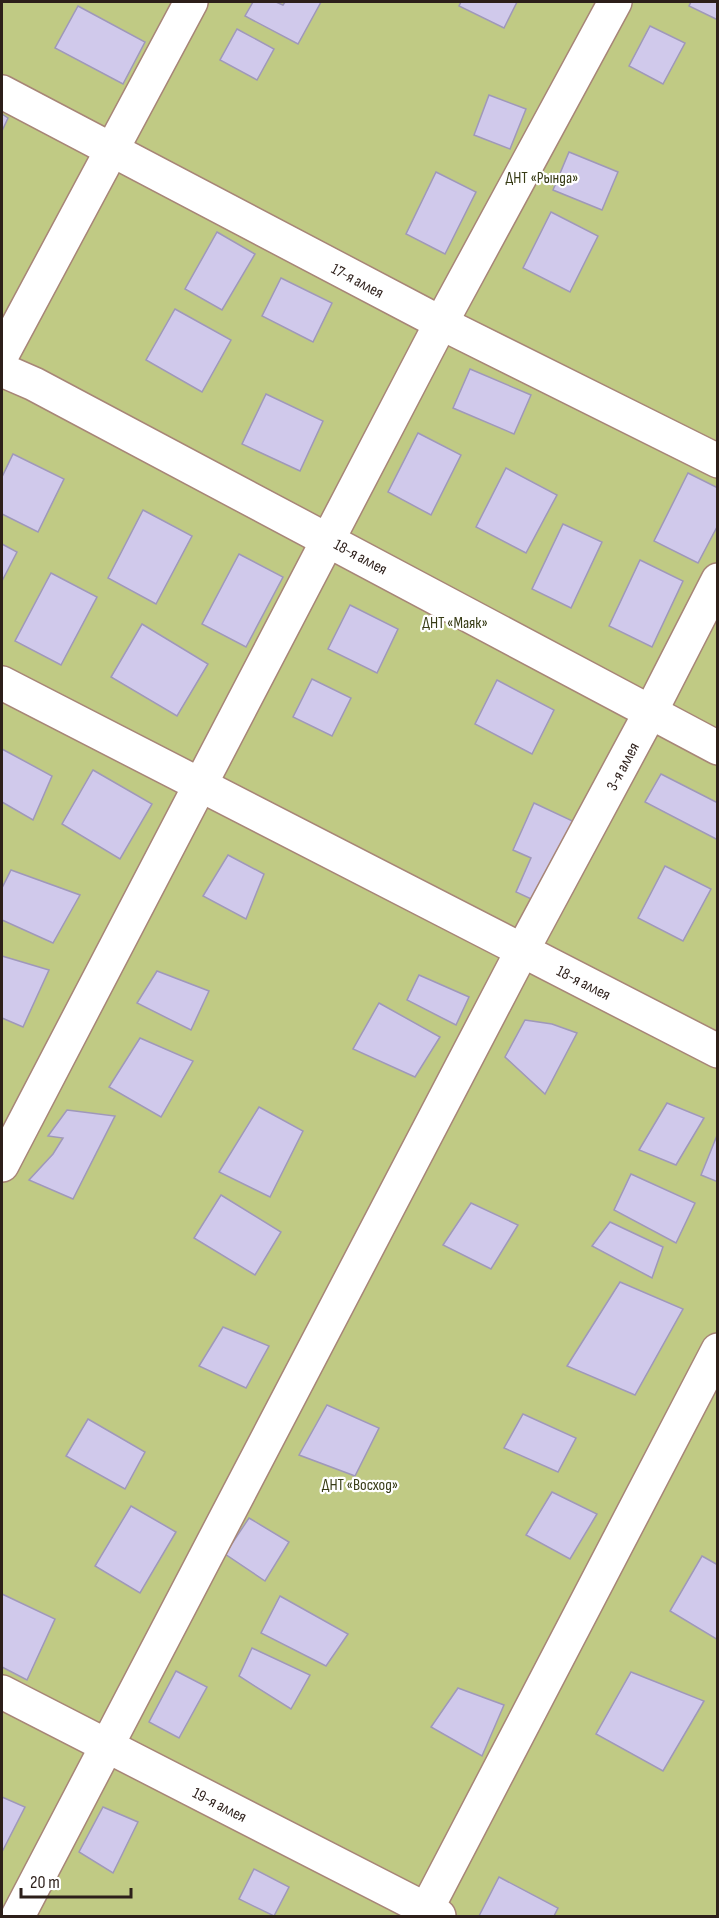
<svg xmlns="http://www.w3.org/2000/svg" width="719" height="1918" viewBox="0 0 719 1918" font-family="'Sofia Sans Condensed',sans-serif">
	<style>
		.green { fill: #c0ca84 }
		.building { fill: #d0c9eb; stroke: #9f98b9; stroke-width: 1.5 }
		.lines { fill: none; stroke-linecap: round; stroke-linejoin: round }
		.minor-casing { stroke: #a78577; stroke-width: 36 }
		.minor { stroke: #fff; stroke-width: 33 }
		.labels { text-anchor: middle; stroke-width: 4.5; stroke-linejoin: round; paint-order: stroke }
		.park-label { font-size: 16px; fill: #373b15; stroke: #fff }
		.street-label { font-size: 16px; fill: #2d1f1a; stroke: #fff }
	</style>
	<rect width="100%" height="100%" fill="#fcf4f1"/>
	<!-- green -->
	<rect class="green" x="2" y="2" width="715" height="1914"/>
	<!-- building -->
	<g class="building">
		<polygon points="253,2 276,2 283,5 285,2 321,2 298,44 245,16"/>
		<polygon points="461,2 517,2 504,28 459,6"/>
		<polygon points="691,2 718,2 718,20 689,6"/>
		<polygon points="78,6 145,42 123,84 55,48"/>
		<polygon points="650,26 685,43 663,84 629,66"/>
		<polygon points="237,29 274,49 257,80 220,60"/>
		<polygon points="489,95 526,109 510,149 474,135"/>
		<polygon points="2,114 8,118 2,131"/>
		<polygon points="569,152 618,172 602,210 553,190"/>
		<polygon points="436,172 476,192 445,254 406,234"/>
		<polygon points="551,212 598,236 570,292 523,268"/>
		<polygon points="217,232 255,254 222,310 185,289"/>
		<polygon points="281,278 332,303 313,342 262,316"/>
		<polygon points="175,309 231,340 202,392 146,360"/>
		<polygon points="470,369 531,395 514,434 453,408"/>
		<polygon points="266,394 323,421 300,471 242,444"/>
		<polygon points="418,433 461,455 431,515 388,492"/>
		<polygon points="13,454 64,479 38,532 2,514 2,477"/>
		<polygon points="506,468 557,495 526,553 476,527"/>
		<polygon points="688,473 718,488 718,525 698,563 654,541"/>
		<polygon points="143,510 192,536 156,604 108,578"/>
		<polygon points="563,524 602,542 571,608 532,589"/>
		<polygon points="2,544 17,552 2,581"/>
		<polygon points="239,554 283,577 246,647 202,624"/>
		<polygon points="640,560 683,581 652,647 609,626"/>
		<polygon points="51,573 97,597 61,665 15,641"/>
		<polygon points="350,605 398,629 377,673 328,649"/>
		<polygon points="142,624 208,664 177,716 111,677"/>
		<polygon points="312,679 351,698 332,736 293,717"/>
		<polygon points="497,680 554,710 532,754 475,724"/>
		<polygon points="2,749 52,776 33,820 2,802"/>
		<polygon points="93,770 152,804 120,859 62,824"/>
		<polygon points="661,774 718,803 718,840 645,802"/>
		<polygon points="534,803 579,824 542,904 516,892 531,858 513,850"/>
		<polygon points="228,855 264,874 246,919 203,896"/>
		<polygon points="665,866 711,889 683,941 638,918"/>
		<polygon points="11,870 80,895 53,943 2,920 2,888"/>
		<polygon points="2,956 49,970 23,1027 2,1018"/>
		<polygon points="157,971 209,991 191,1030 137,1003"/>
		<polygon points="419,975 469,997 456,1025 407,1000"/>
		<polygon points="379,1003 440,1037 415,1077 353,1049"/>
		<polygon points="525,1020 552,1024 577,1033 545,1094 505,1057"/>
		<polygon points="140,1038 193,1061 161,1117 109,1087"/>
		<polygon points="667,1103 704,1118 676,1165 639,1150"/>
		<polygon points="259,1107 303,1131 270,1197 219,1172"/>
		<polygon points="67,1110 115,1116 73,1199 29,1180 53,1154 63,1138 48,1136"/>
		<polygon points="718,1133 718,1182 701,1175"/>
		<polygon points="631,1174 695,1203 676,1243 614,1210"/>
		<polygon points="221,1195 281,1232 255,1275 194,1238"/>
		<polygon points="471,1203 518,1225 491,1269 443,1245"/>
		<polygon points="610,1222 663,1247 652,1278 592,1246"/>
		<polygon points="620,1282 683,1309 635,1395 567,1366"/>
		<polygon points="223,1327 269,1346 246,1388 199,1366"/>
		<polygon points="327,1405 379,1428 355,1476 299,1455"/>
		<polygon points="523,1414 576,1438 558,1472 504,1448"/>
		<polygon points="88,1419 145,1452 125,1489 66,1456"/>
		<polygon points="552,1492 597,1514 570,1559 526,1535"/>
		<polygon points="131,1506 176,1532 140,1593 95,1566"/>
		<polygon points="249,1518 289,1542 265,1581 225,1554"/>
		<polygon points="702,1556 718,1565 718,1640 670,1611"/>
		<polygon points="2,1594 55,1619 27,1680 2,1667"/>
		<polygon points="280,1596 348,1634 326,1666 261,1633"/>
		<polygon points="252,1648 310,1675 291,1709 239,1676"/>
		<polygon points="176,1671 207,1687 179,1738 149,1722"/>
		<polygon points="631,1672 704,1701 663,1771 596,1734"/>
		<polygon points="458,1688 504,1705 482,1756 431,1727"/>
		<polygon points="2,1797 25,1807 2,1852"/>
		<polygon points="103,1807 138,1822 113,1873 79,1852"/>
		<polygon points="254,1869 289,1887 274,1916 239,1899"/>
		<polygon points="499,1877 558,1908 554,1916 479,1916"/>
	</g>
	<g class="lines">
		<defs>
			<g id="minor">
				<polyline points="2,92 441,323 718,461"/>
				<polyline points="2,355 191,2"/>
				<polyline points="2,370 34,384 718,748"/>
				<polyline points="2,683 718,1051"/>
				<polyline points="2,1165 441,323 615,2"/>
				<polyline points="2,1692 439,1916"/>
				<polyline points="18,1916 522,951 651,711 718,580"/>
				<polyline points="423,1916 718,1350"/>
			</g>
		</defs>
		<!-- minor casing -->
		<use href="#minor" class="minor-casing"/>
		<!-- minor -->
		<use href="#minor" class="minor"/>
	</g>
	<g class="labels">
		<!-- park labels -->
		<g class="park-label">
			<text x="542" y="183">ДНТ «Рында»</text>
			<text x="455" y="628">ДНТ «Маяк»</text>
			<text x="360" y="1490">ДНТ «Восход»</text>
		</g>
		<!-- street labels -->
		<g class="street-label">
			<text transform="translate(358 280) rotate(28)" y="6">17-я аллея</text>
			<text transform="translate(361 556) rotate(28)" y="6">18-я аллея</text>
			<text transform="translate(622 766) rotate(-62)" y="6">3-я аллея</text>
			<text transform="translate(584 982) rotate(27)" y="6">18-я аллея</text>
			<text transform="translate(220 1804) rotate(27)" y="6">19-я аллея</text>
		</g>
	</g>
	<!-- border -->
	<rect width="719" height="1918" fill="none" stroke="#2d1f1a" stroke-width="6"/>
	<!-- scale -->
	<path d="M21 1888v9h110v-9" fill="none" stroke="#2d1f1a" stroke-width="3"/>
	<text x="30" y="1888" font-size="18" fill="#2d1f1a" stroke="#ffffff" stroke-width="4.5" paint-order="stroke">20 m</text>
</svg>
